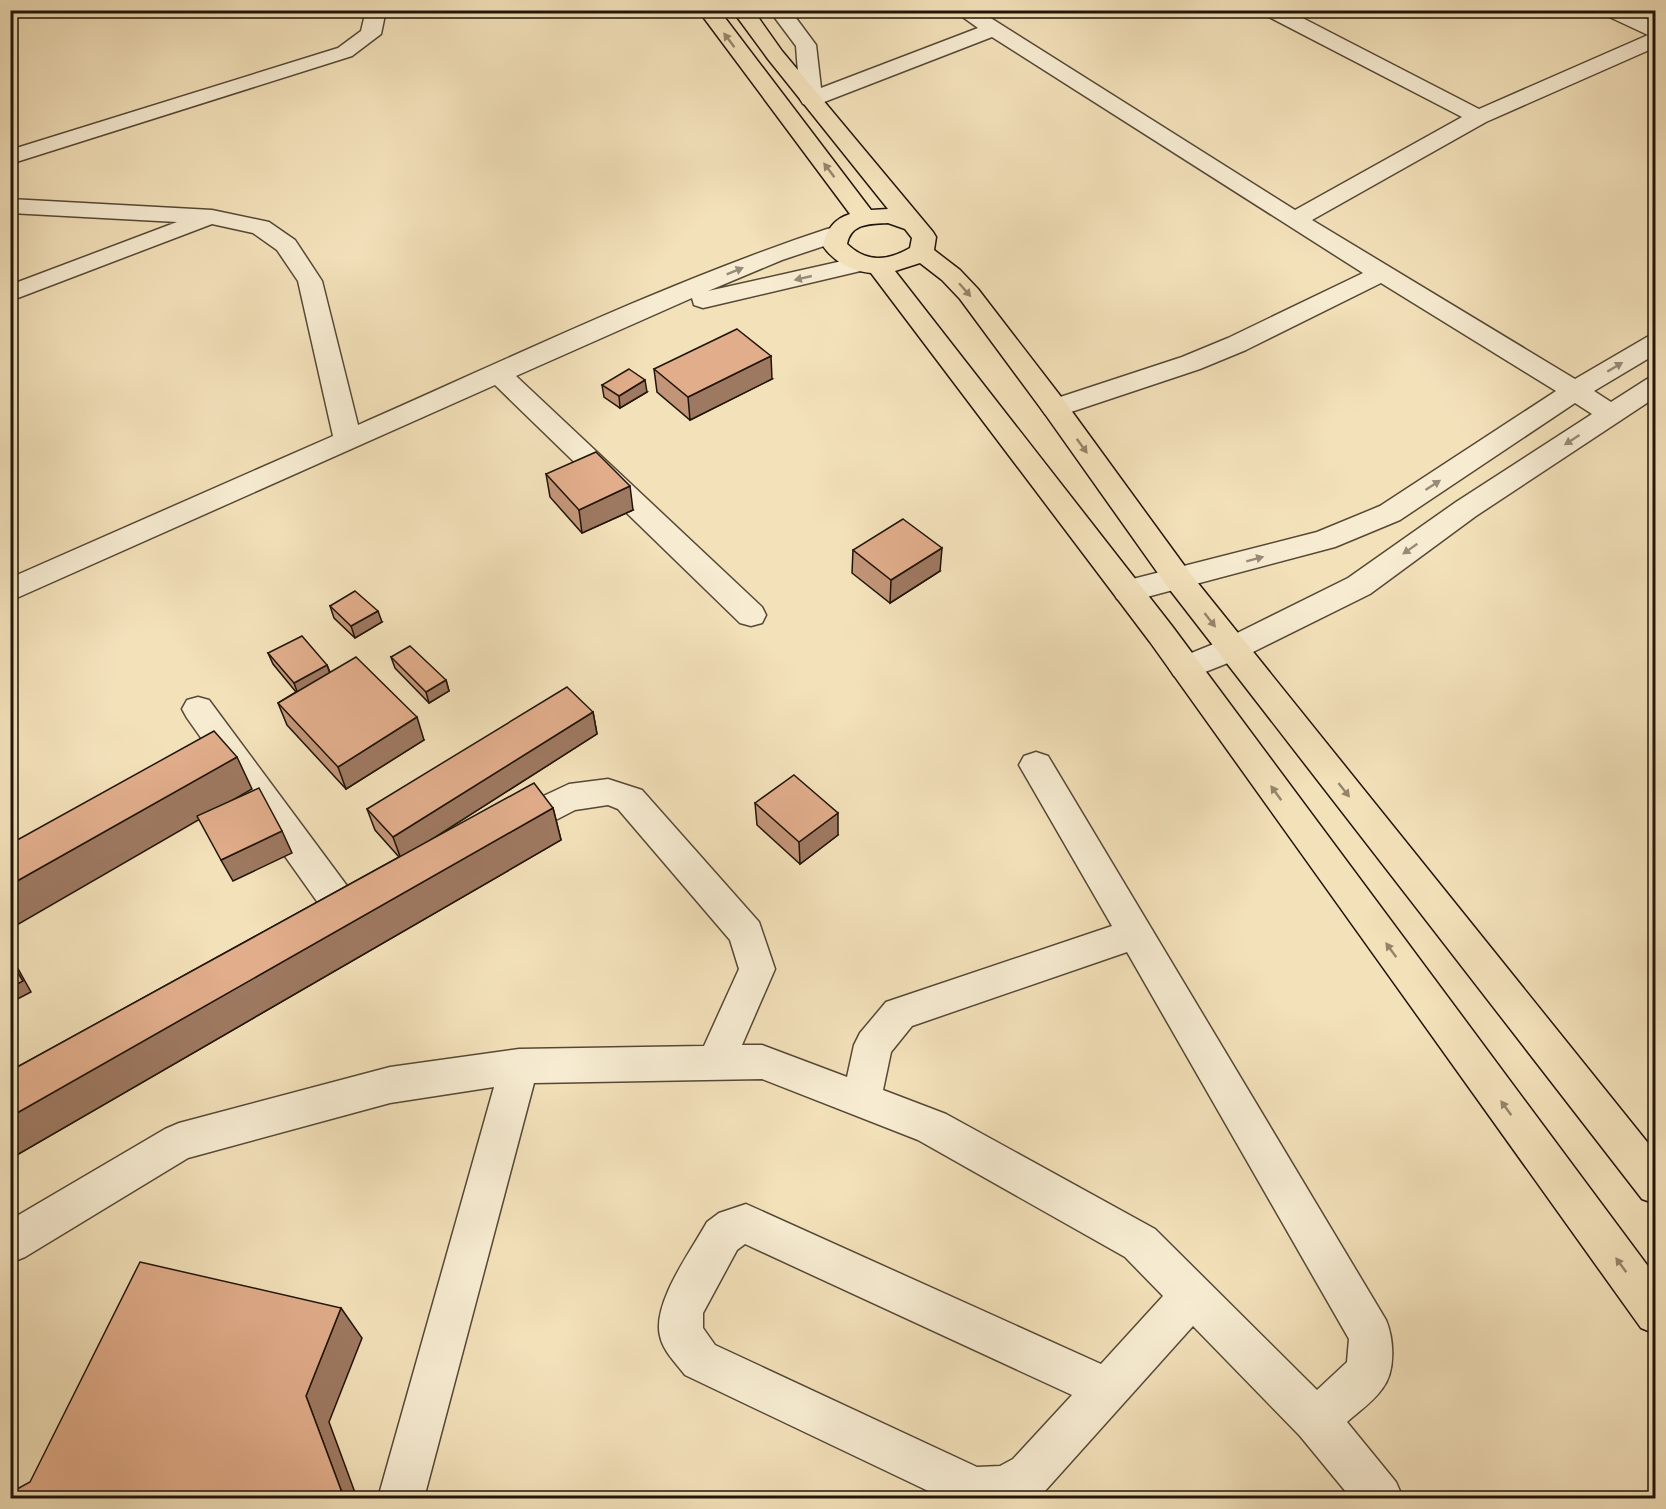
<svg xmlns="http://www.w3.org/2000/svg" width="1666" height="1509" viewBox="0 0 1666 1509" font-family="'Old Standard TT',serif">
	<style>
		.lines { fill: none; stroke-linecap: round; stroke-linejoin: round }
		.minor-casing { stroke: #564835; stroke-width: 3 }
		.major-casing { stroke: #211509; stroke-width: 3 }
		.minor { fill: #f7ecd2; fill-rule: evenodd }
		.major { fill: #f3e1ba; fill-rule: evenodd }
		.wall { fill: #c29578; stroke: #211509; stroke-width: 1.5 }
		.shaded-wall { fill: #9e7961; stroke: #211509; stroke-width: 1.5 }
		.building { fill: #e1ad8b; stroke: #211509; stroke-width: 1.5 }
		.oneway { fill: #94856a }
		.oneway2 { fill: #978b78 }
	</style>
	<rect width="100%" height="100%" fill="#f3e1ba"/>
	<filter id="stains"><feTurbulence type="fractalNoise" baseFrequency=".00333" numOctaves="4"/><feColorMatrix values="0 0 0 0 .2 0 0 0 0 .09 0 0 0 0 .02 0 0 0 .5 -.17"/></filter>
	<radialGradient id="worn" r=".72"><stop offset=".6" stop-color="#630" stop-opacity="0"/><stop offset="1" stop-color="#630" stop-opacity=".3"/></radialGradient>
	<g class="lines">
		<defs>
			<g id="minor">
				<polygon points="366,10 386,10 381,34 352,56 10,164 10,150 338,48 361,31"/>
				<polygon points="769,10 790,10 816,45 821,88 978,28 953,10 978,10 1295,210 1462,117 1263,14 1260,10 1287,10 1479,109 1648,35 1603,14 1600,10 1628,10 1656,23 1656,47 1486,122 1312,220 1575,379 1647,337 1656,335 1656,354 1594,391 1611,402 1647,379 1656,377 1656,397 1476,516 1370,594 1243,657 1185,680 1174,676 1169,668 1174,660 1221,641 1348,578 1456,502 1592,414 1575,403 1400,520 1335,547 1128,602 1117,599 1113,591 1117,583 1317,532 1380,506 1556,391 1381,283 1246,350 1200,369 1065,414 1055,417 1045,414 1041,408 1045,402 1182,357 1228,338 1363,273 992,37 819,104 811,106 803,104 800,99 796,46"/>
				<path d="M 10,199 L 212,210 L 269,222 L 295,240 L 322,281 L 358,425 C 513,357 667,282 827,229 L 836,227 L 845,229 L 848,234 L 845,239 L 782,260 L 708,291 L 860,257 L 869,259 L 872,264 L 869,269 L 703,308 L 694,305 L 692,298 L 516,376 L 762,607 L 766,615 L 762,623 L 751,626 L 740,623 L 495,385 L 10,601 L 10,578 L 333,436 L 298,281 L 277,250 L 253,233 L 212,224 L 10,301 L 10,285 L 177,222 L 10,213 Z"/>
				<polygon points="198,697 209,700 359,902 364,913 359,924 346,928 333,924 187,718 182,709 187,700"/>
				<path d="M 1036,752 L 1048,756 L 1386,1320 C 1394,1339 1396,1372 1382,1389 C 1373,1402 1358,1412 1347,1422 L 1396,1482 L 1403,1498 L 1351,1498 L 1300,1436 L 1193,1326 L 1045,1491 L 1032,1498 L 943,1498 L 685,1375 C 676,1363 663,1351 660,1336 C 652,1303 691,1251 707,1222 L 719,1213 L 746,1204 L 1101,1364 L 1163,1296 L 1125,1257 L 918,1140 L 762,1079 L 534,1083 L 424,1498 L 378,1498 L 494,1087 L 390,1103 L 188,1158 L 25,1257 L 10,1263 L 10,1220 L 165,1129 L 179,1123 L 390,1067 L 519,1049 L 704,1046 L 739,969 L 730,940 L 618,809 L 608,805 L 575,810 L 523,837 L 511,841 L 499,837 L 494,827 L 499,817 L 569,784 L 608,779 L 642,790 L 759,922 L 775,969 L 742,1045 L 762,1045 L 847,1077 L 854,1045 L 860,1033 L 886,1002 L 1112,926 L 1019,765 L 1024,756 ZM 1127,952 L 1349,1339 L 1347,1362 L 1317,1390 L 1155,1229 L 946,1114 L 883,1090 L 891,1052 L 912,1026 ZM 745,1244 L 1072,1395 L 1013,1459 L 1000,1466 L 977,1467 L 715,1345 L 703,1328 L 703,1313 L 737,1250 Z"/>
			</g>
			<path id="major" d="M 698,10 L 719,10 L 871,210 L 888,209 L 768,59 L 732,10 L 753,10 L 782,51 L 933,232 L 936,237 L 934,250 L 960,270 L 978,289 L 1065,402 L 1189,572 L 1656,1153 L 1656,1204 L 1642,1199 L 1167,586 L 1045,414 L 960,299 L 942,280 L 920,263 L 895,271 L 1172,626 L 1656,1277 L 1656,1334 L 1641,1328 L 1150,642 L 871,273 C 852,271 834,262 823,246 C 826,230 834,219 850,214 ZM 888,223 L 905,229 L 912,238 L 910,248 C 887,261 867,263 847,244 C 851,223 870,224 888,223 Z"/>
		</defs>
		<!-- minor casing -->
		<use href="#minor" class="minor-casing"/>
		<!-- major casing -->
		<use href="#major" class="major-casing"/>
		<!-- minor -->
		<use href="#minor" class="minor"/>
		<!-- major -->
		<use href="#major" class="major"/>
	</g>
	<!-- wall -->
	<g class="wall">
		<polygon points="654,369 772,379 690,420 657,392"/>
		<polygon points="602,385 647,392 620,408 604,397"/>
		<polygon points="546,474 633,510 582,533 550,497"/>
		<polygon points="853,550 940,571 890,603 852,573"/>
		<polygon points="330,606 382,622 355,638 334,618"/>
		<polygon points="268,653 327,665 330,672 424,740 346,789 287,725 278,703 296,692 273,664"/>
		<polygon points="391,657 446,680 449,691 429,703 395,668"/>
		<polygon points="593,712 597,734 435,837 553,808 561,840 10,1159 10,1071 399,857 375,830 367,809"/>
		<polygon points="755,803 838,835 800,864 757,825"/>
	</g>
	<!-- shaded-wall -->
	<g class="shaded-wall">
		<polygon points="771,356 772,379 690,420 688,397"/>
		<polygon points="645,380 647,392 620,408 619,396"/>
		<polygon points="630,486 633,510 582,533 579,510"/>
		<polygon points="942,548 940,571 890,603 891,580"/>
		<polygon points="378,611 382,622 355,638 351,626"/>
		<polygon points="327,665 331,677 298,694 294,683"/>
		<polygon points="446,680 449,691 429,703 426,692"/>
		<polygon points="593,712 597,734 401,859 393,837"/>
		<polygon points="417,717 424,740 346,789 338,767"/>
		<polygon points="237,757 252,789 10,929 10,885"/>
		<polygon points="553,808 561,840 10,1159 10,1117"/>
		<polygon points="838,813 838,835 800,864 799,842"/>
		<polygon points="282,831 292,853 233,881 221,860"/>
		<polygon points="10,959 17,967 31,992 10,1003"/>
		<polygon points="341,1308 362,1338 329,1422 357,1498 344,1498 306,1396"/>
	</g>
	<!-- building -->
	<g class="building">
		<polygon points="737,329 771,356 688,397 654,369"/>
		<polygon points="629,369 645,380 619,396 602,385"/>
		<polygon points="596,452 630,486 579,510 546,474"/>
		<polygon points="903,519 942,548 891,580 853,550"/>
		<polygon points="355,591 378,611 351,626 330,606"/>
		<polygon points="302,636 327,665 294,683 268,653"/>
		<polygon points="410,646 446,680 426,692 391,657"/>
		<polygon points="356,657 417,717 338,767 278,703"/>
		<polygon points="567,687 593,712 393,837 367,809"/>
		<polygon points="214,731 237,757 10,885 10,844"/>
		<polygon points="794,775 838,813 799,842 755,803"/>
		<polygon points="534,783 553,808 10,1117 10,1071"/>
		<polygon points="259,788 282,831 221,860 197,816"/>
		<polygon points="10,960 23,981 10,988"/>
		<polygon points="140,1262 341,1308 306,1396 344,1498 11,1498 10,1493 30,1482"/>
	</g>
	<!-- one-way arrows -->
	<defs><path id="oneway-solid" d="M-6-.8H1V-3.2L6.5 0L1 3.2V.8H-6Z" transform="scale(1.5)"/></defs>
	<g class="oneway">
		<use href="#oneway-solid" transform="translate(729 40) rotate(-127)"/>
		<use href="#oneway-solid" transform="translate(829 170) rotate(-127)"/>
		<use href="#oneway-solid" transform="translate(965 290) rotate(49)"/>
		<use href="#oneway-solid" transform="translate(1082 446) rotate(54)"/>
		<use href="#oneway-solid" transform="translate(1210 620) rotate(52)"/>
		<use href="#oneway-solid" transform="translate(1344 790) rotate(52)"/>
		<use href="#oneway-solid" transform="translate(1276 793) rotate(-126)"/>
		<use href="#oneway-solid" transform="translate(1391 950) rotate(-126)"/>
		<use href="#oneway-solid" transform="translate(1506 1108) rotate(-126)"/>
		<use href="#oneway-solid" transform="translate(1621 1265) rotate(-126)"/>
	</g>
	<g class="oneway2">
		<use href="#oneway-solid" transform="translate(735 271) rotate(-22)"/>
		<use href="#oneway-solid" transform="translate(803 278) rotate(167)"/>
		<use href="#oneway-solid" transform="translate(1615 367) rotate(-31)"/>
		<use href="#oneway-solid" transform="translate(1572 440) rotate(147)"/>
		<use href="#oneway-solid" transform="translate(1433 485) rotate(-33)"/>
		<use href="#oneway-solid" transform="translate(1410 549) rotate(145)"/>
		<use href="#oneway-solid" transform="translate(1255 559) rotate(-15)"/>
	</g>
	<!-- margin -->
	<rect width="1666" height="1509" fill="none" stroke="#f3e1ba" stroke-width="36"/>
	<rect x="12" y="12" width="1642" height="1485" fill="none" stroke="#211509" stroke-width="3"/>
	<rect x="18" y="18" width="1630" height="1473" fill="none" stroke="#211509" stroke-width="1.5"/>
	<rect width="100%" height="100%" filter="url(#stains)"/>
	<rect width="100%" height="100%" fill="url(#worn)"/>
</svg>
